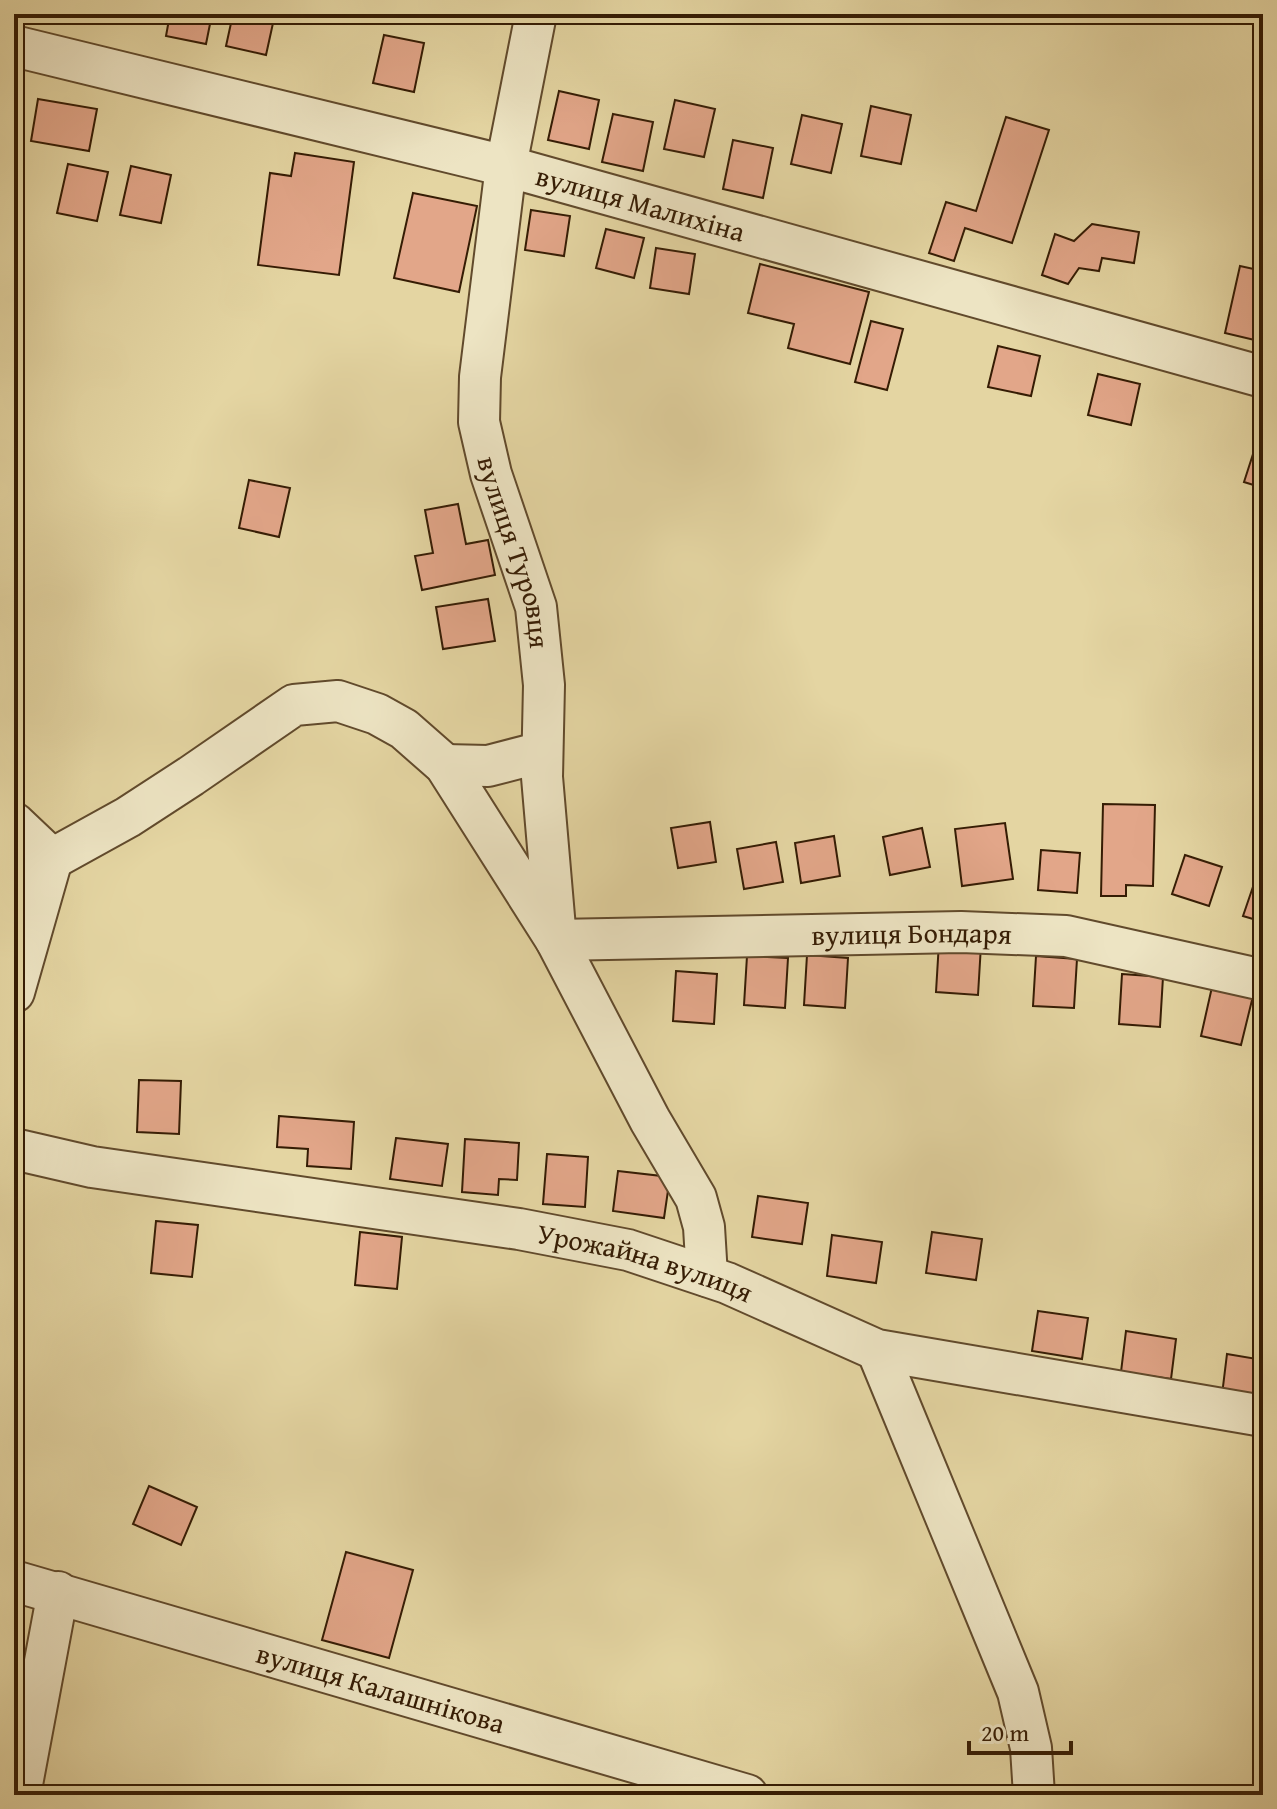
<svg xmlns="http://www.w3.org/2000/svg" width="1277" height="1809" viewBox="0 0 1277 1809" font-family="'Gentium Book Plus',serif">
	<style>
		.building { fill: #e2a689; stroke: #351c04; stroke-width: 2 }
		.lines { fill: none; stroke-linecap: round; stroke-linejoin: round }
		.minor-casing { stroke: #614a2c; stroke-width: 44 }
		.minor { stroke: #ede4c3; stroke-width: 40 }
		.labels { text-anchor: middle; stroke-width: 7; stroke-linejoin: round; paint-order: stroke }
		.street-label { font-size: 28px; fill: #351c04; stroke: #ede4c3 }
	</style>
	<rect width="100%" height="100%" fill="#e4d5a2"/>
	<filter id="stains"><feTurbulence type="fractalNoise" baseFrequency=".0025" numOctaves="4"/><feColorMatrix values="0 0 0 0 .2 0 0 0 0 .09 0 0 0 0 .02 0 0 0 .5 -.17"/></filter>
	<radialGradient id="worn" r=".72"><stop offset=".6" stop-color="#630" stop-opacity="0"/><stop offset="1" stop-color="#630" stop-opacity=".3"/></radialGradient>
	<!-- building -->
	<g class="building">
		<polygon points="170,14 212,14 206,44 166,36"/>
		<polygon points="233,14 275,14 266,55 226,46"/>
		<polygon points="384,35 424,43 414,92 373,83"/>
		<polygon points="559,91 599,100 589,149 548,140"/>
		<polygon points="38,99 97,109 89,151 31,141"/>
		<polygon points="675,100 715,109 704,157 664,149"/>
		<polygon points="871,106 911,115 901,164 861,156"/>
		<polygon points="613,114 653,122 643,171 602,162"/>
		<polygon points="802,115 842,124 831,173 791,164"/>
		<polygon points="1006,117 1049,130 1012,243 965,228 954,261 929,253 946,202 976,211"/>
		<polygon points="733,140 773,148 763,198 723,189"/>
		<polygon points="295,153 354,162 339,275 258,265 270,173 291,176"/>
		<polygon points="68,164 108,172 97,221 57,213"/>
		<polygon points="131,166 171,175 161,223 120,215"/>
		<polygon points="413,193 477,206 459,292 394,278"/>
		<polygon points="531,210 570,216 564,256 525,250"/>
		<polygon points="1092,224 1139,232 1134,263 1102,258 1099,271 1079,268 1068,284 1042,275 1055,234 1074,241"/>
		<polygon points="606,229 644,238 634,278 596,268"/>
		<polygon points="656,248 695,254 689,294 650,288"/>
		<polygon points="760,264 869,292 850,364 788,348 794,324 748,313"/>
		<polygon points="1240,266 1263,271 1263,342 1225,333"/>
		<polygon points="871,321 903,329 887,390 855,382"/>
		<polygon points="998,346 1040,356 1031,396 988,387"/>
		<polygon points="1098,374 1140,384 1131,425 1088,415"/>
		<polygon points="1263,423 1263,488 1244,482"/>
		<polygon points="249,480 290,488 279,537 239,528"/>
		<polygon points="458,504 466,544 488,540 495,575 422,590 415,556 433,553 425,510"/>
		<polygon points="488,599 495,641 443,649 436,607"/>
		<polygon points="1103,804 1155,805 1153,886 1126,885 1126,896 1101,896"/>
		<polygon points="710,822 716,862 678,868 671,828"/>
		<polygon points="1005,823 1013,879 962,886 955,829"/>
		<polygon points="922,828 930,867 890,875 883,837"/>
		<polygon points="834,836 840,876 801,883 795,843"/>
		<polygon points="776,842 783,882 744,889 737,849"/>
		<polygon points="1041,850 1080,853 1077,893 1038,890"/>
		<polygon points="1185,855 1222,867 1209,906 1172,894"/>
		<polygon points="1256,878 1263,880 1263,922 1243,916"/>
		<polygon points="939,942 981,945 978,995 936,992"/>
		<polygon points="807,955 848,958 845,1008 804,1005"/>
		<polygon points="747,956 788,958 785,1008 744,1005"/>
		<polygon points="1036,956 1077,959 1074,1008 1033,1006"/>
		<polygon points="676,971 717,974 714,1024 673,1021"/>
		<polygon points="1122,974 1163,977 1160,1027 1119,1024"/>
		<polygon points="1212,987 1253,996 1241,1045 1201,1036"/>
		<polygon points="139,1080 181,1081 179,1134 137,1132"/>
		<polygon points="279,1116 354,1122 351,1169 307,1166 308,1149 277,1147"/>
		<polygon points="396,1138 448,1144 442,1186 390,1179"/>
		<polygon points="465,1139 519,1143 517,1180 499,1179 498,1195 462,1192"/>
		<polygon points="547,1154 588,1157 585,1207 543,1204"/>
		<polygon points="618,1171 670,1177 664,1218 613,1211"/>
		<polygon points="758,1196 808,1203 802,1244 752,1237"/>
		<polygon points="156,1221 198,1225 192,1277 151,1273"/>
		<polygon points="360,1232 402,1237 397,1289 355,1285"/>
		<polygon points="932,1232 982,1239 976,1280 926,1273"/>
		<polygon points="832,1235 882,1242 876,1283 827,1276"/>
		<polygon points="1038,1311 1088,1318 1082,1359 1032,1351"/>
		<polygon points="1126,1331 1176,1339 1171,1379 1121,1372"/>
		<polygon points="1227,1354 1263,1360 1263,1401 1222,1395"/>
		<polygon points="149,1486 197,1507 181,1545 133,1524"/>
		<polygon points="346,1552 413,1570 389,1658 322,1640"/>
	</g>
	<g class="lines">
		<defs>
			<g id="minor">
				<path id="s1" d="M 536,14 L 506,166 L 480,377 L 479,422 L 491,474 L 536,607 L 544,685 L 542,777 L 556,940 L 961,932 L 1066,936 L 1263,980"/>
				<path id="s2" d="M 14,46 L 506,166 L 1263,377"/>
				<polyline points="445,765 488,766 542,752"/>
				<polyline points="14,823 52,859 14,992"/>
				<polyline points="14,887 52,859 128,817 191,776 294,705 338,701 377,714 404,729 445,765 556,940 650,1120 696,1198 704,1227 707,1276"/>
				<path id="s3" d="M 14,1149 L 92,1167 L 519,1229 L 628,1250 L 727,1283 L 877,1350 L 1263,1416"/>
				<polyline points="877,1350 1018,1692 1031,1748 1034,1795"/>
				<path id="s4" d="M 14,1581 L 747,1795"/>
				<polyline points="20,1795 58,1592"/>
			</g>
		</defs>
		<!-- minor casing -->
		<use href="#minor" class="minor-casing"/>
		<!-- minor -->
		<use href="#minor" class="minor"/>
	</g>
	<g class="labels">
		<!-- street labels -->
		<g class="street-label">
			<text dy="10" stroke="none"><textPath href="#s2" startOffset="646">вулиця Малихіна</textPath></text>
			<text dy="10" stroke="none"><textPath href="#s1" startOffset="548">вулиця Туровця</textPath></text>
			<text dy="10" stroke="none"><textPath href="#s1" startOffset="1296">вулиця Бондаря</textPath></text>
			<text dy="10" stroke="none"><textPath href="#s3" startOffset="642">Урожайна вулиця</textPath></text>
			<text dy="10" stroke="none"><textPath href="#s4" startOffset="382">вулиця Калашнікова</textPath></text>
		</g>
	</g>
	<!-- margin -->
	<rect width="1277" height="1809" fill="none" stroke="#e4d5a2" stroke-width="48"/>
	<rect x="16" y="16" width="1245" height="1777" fill="none" stroke="#351c04" stroke-width="4"/>
	<rect x="24" y="24" width="1229" height="1761" fill="none" stroke="#351c04" stroke-width="2"/>
	<!-- scale -->
	<path d="M969 1741v12h102v-12" fill="none" stroke="#351c04" stroke-width="4"/>
	<text x="981" y="1741" font-size="24" fill="#351c04" stroke="#ede4c3" stroke-width="6" paint-order="stroke">20 m</text>
	<rect width="100%" height="100%" filter="url(#stains)"/>
	<rect width="100%" height="100%" fill="url(#worn)"/>
</svg>
